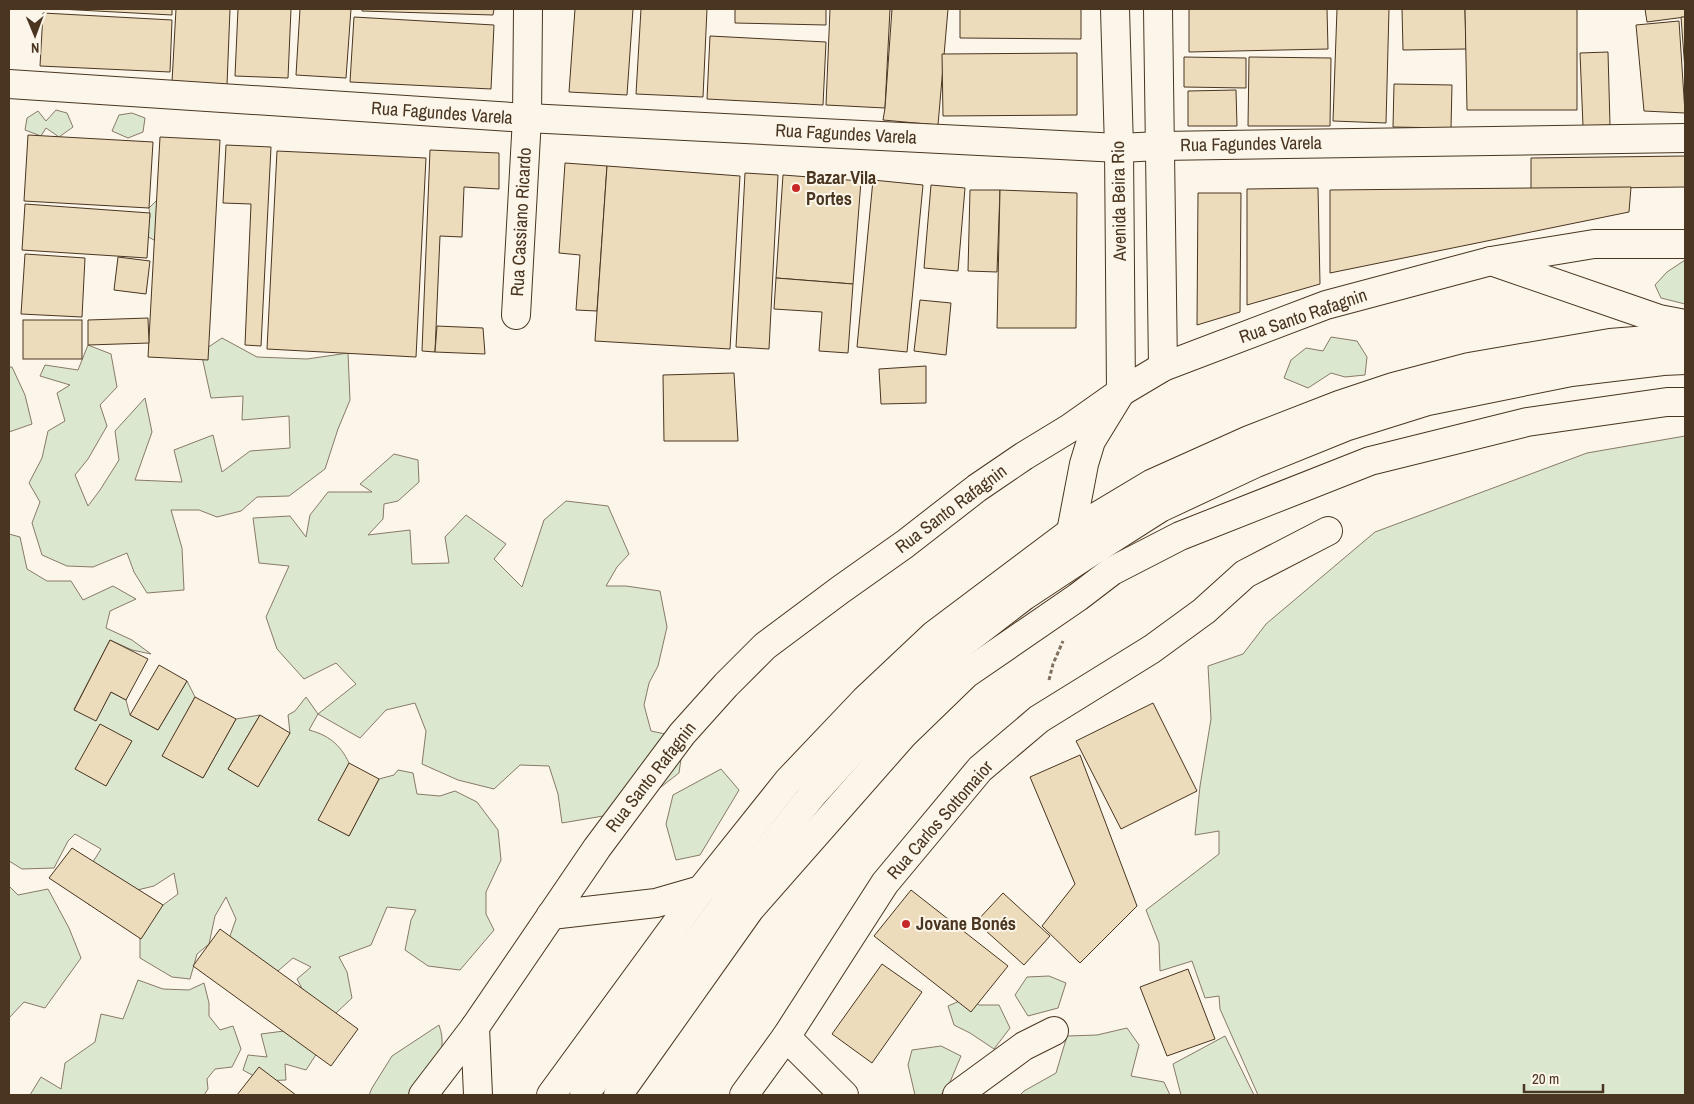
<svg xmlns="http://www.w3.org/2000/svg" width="1694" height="1104" viewBox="0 0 1694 1104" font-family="'Archivo Narrow',sans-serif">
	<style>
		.green { fill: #dce7d0; stroke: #887966 }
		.building { fill: #ecdcbc; stroke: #4a3520 }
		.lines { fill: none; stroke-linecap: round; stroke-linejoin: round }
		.minor-casing { stroke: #4a3520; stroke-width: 30 }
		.major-casing { stroke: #4a3520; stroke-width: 30 }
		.highway-casing { stroke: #4a3520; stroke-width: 30 }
		.path { stroke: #7f6f5c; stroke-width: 3; stroke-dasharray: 4 2.5; stroke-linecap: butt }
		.minor { stroke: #fbf6e9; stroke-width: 28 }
		.major { stroke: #fbf6e9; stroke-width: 28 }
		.highway { stroke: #fbf6e9; stroke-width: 28 }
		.poi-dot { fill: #c62828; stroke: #fbf6e9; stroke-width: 2 }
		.labels { text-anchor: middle; stroke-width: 4; stroke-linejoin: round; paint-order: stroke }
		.street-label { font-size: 18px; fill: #4a3520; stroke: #fbf6e9 }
		.poi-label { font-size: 18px; font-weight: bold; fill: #4a3520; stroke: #fbf6e9; text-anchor: start }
	</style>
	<rect width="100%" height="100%" fill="#fbf6e9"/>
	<!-- green -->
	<g class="green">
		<polygon points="56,110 67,113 73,127 59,137 46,128 41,136 25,130 27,118 38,111 46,121"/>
		<polygon points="132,113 145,118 143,132 128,138 112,131 119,115"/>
		<polygon points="157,200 163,245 143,234 150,217 149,208"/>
		<polygon points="1685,260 1685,304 1661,298 1655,285 1667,272"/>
		<polygon points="1331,337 1357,341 1367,357 1365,375 1345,377 1331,373 1308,388 1284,378 1291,360 1306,348 1323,351"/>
		<polygon points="222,338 257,357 307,359 348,353 350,400 338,429 325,469 289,496 257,497 241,511 217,517 199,510 171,510 182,548 184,590 147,593 134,572 127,553 93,567 67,566 42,555 32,523 40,502 29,483 42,458 48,431 65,421 57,393 70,385 40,376 45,365 78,370 88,345 111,354 117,387 100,405 107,426 88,459 75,475 88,506 100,490 119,460 115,431 145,398 152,432 135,480 182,482 174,450 213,435 222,472 250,451 290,448 289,416 242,420 243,396 211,398 201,352"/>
		<polygon points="9,367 12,367 25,395 32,424 9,432"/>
		<polygon points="1685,436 1685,1095 1258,1095 1220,1009 1219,996 1205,998 1192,961 1160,971 1159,943 1146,910 1219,854 1219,831 1195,835 1200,786 1211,719 1208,666 1243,654 1266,624 1375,532 1587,453"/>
		<path d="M 394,454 L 418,460 L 419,482 L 398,501 L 384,504 L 383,519 L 368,535 L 410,530 L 412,564 L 449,563 L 445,537 L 466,515 L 506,544 L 494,559 L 522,587 L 544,520 L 566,501 L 608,506 L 629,554 L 617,567 L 606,586 L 626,586 L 660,591 L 667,627 L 658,666 L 649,683 L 644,705 L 651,731 L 684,738 L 679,773 L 639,804 L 615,814 L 562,823 L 558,794 L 549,766 L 520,765 L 494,789 L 458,780 L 422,764 L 426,731 L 415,703 L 386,710 L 360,738 L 318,714 L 309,730 C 328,735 340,744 349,763 L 319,820 L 349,836 L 379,779 L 394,775 L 398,770 L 413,773 L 417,794 L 440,796 L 455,791 L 477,802 L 498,830 L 501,860 L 486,892 L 486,914 L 494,930 L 460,970 L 428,966 L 405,950 L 411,920 L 416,910 L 387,907 L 371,945 L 339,957 L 347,972 L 352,998 L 335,1014 L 309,1002 L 297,979 L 311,967 L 293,958 L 264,983 L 233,978 L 230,936 L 236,919 L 226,897 L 215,916 L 209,944 L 197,954 L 190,979 L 172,977 L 140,958 L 140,922 L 178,894 L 174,873 L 154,886 L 125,893 L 114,903 L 89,905 L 83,878 L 101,849 L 75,834 L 68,841 L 54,868 L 22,869 L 9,861 L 9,534 L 20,537 L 27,569 L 47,581 L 71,581 L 83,600 L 113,586 L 136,599 L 110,611 L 106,628 L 132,640 L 151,654 L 132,650 L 110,640 L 74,709 L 96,720 L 111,692 L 126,700 L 130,715 L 158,730 L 187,681 L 195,697 L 163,756 L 203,778 L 236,719 L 260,715 L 228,769 L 258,786 L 290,733 L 288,715 L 295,711 L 306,697 L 318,714 L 356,684 L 336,663 L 304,679 L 277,649 L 266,617 L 289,566 L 259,563 L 253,518 L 290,516 L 306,537 L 310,515 L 328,492 L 372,492 L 360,484 Z"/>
		<polygon points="721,769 739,790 700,855 676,860 666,824 673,795"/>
		<polygon points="9,886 18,895 48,889 69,928 81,958 45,1008 24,1002 9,1018"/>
		<polygon points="1049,976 1066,983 1058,1008 1028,1016 1015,995 1027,977"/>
		<polygon points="138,980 163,989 189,990 204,983 209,1003 209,1016 220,1030 233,1026 241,1049 232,1067 215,1069 207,1079 208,1089 204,1095 30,1095 41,1077 61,1089 65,1063 95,1042 101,1014 123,1019"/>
		<polygon points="969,997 979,1005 999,1005 1010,1028 994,1049 970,1033 954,1025 948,1006"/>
		<path d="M 439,1025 C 450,1056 430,1073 412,1095 L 369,1095 L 372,1088 L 392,1056 Z"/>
		<polygon points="1127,1028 1139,1045 1131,1076 1164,1082 1170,1095 1020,1095 1024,1091 1056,1073 1067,1036 1097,1035"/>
		<polygon points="284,1031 317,1053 306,1070 285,1064 286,1080 263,1081 243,1070 248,1055 267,1057 261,1034"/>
		<polygon points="1225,1036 1254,1095 1181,1095 1173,1064"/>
		<polygon points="941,1046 961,1056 950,1082 941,1095 915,1095 908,1065 912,1050"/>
	</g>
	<!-- building -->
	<g class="building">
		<polygon points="59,9 172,9 172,15"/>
		<polygon points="176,9 230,9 227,85 172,82"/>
		<polygon points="238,9 291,9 288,78 235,76"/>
		<polygon points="300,9 351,9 346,78 296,75"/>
		<polygon points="362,9 494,9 493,15 362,11"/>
		<polygon points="575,9 633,9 627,95 569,92"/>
		<polygon points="641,9 707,9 703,97 636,94"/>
		<polygon points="735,9 826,9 826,25 735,23"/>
		<polygon points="830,9 890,9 885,108 826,105"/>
		<polygon points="892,9 948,9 938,125 883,120 885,108"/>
		<polygon points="960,9 1081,9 1081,39 960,38"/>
		<polygon points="1189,9 1327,9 1328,49 1189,52"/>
		<polygon points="1337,9 1389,9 1386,123 1333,121"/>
		<polygon points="1402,9 1465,9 1466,49 1403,50"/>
		<polygon points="1465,9 1577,9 1577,110 1467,110"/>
		<polygon points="1645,9 1685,9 1685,17 1647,22"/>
		<polygon points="43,13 172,20 170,72 40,66"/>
		<polygon points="354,17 494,25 491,89 350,82"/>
		<polygon points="1681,17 1685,17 1685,70"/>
		<polygon points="1679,21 1685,113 1644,111 1636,25"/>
		<polygon points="710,36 826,42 823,105 707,99"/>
		<polygon points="1608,52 1610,125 1583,126 1580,53"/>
		<polygon points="1077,53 1077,115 943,116 942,54"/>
		<polygon points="1184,57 1246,58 1246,88 1184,87"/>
		<polygon points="1249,57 1331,58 1330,126 1248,126"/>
		<polygon points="1394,84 1452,85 1451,128 1393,127"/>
		<polygon points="1236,90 1237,126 1188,126 1188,91"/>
		<polygon points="28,135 153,142 149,208 24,201"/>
		<polygon points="160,137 220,140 208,360 148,357"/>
		<polygon points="226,145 271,147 261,346 245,345 251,204 223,203"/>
		<polygon points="430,150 499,153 499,189 464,187 462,237 440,236 435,352 422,351"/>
		<polygon points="277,151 426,158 416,357 267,349"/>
		<polygon points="1685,156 1685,187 1531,189 1531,158"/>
		<polygon points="565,163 607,166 597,311 576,310 580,255 559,253"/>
		<polygon points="607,166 740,176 730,349 595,341"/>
		<polygon points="745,173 778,175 769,349 736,347"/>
		<polygon points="783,175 861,181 853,284 776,278"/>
		<polygon points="873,180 923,185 907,352 857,347"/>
		<polygon points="931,185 965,188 958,271 924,268"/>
		<polygon points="1631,187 1629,212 1330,273 1330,190"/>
		<polygon points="1318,188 1320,284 1247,305 1247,189"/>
		<polygon points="970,190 1000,190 997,272 968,271"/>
		<polygon points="1000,190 1077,193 1076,328 997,328"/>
		<polygon points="1198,193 1241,193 1240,312 1197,325"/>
		<polygon points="25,204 150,213 147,258 22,250"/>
		<polygon points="25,254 85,258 82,317 21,314"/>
		<polygon points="118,257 150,261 146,294 114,290"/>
		<polygon points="776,278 853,284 848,353 819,351 822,312 774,309"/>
		<polygon points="920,300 951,303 946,355 914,351"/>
		<polygon points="148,318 149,343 88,345 88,320"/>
		<rect x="23" y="320" width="59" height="39"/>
		<polygon points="437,326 483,328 485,354 435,352"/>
		<polygon points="926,366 926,403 881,404 879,369"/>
		<polygon points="734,373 738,441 664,441 663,375"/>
		<polygon points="110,640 148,659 126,700 111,692 96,721 74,710"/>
		<polygon points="159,665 187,681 158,730 130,715"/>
		<polygon points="195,697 236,719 203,778 162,756"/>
		<polygon points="1153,703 1197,791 1121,829 1076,741"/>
		<polygon points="260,715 290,733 258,787 228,769"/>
		<polygon points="100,724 132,741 106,786 75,769"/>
		<polygon points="1080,755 1137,906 1080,963 1042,926 1075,884 1030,777"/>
		<polygon points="349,763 379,779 349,836 318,820"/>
		<polygon points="72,848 163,905 141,939 49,878"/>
		<polygon points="911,890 1008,966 971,1012 874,936"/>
		<polygon points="1003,893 1050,936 1024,965 976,922"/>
		<polygon points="220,929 358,1029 331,1066 193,966"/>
		<polygon points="882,964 922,992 872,1063 832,1034"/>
		<polygon points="1188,969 1215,1039 1167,1056 1140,987"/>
		<polygon points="259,1067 296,1095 237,1095"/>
	</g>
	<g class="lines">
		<defs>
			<g id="minor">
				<polyline points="9,84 527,118 1119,148 1160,146 1685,138"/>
				<polyline points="516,315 527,118 528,9"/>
				<polyline points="786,1037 844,1095"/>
				<polyline points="744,1095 786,1037 885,883 980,769 1039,719 1152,649 1204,611 1245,574 1328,531"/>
				<polyline points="957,1095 1024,1046 1054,1031"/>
			</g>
			<g id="major">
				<polyline points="1115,9 1119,148 1121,392"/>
				<polyline points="1158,9 1163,367"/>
				<polyline points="423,1095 475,1027 597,848 682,734 726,685 765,646 840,590 905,544 977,488 1024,456 1070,428 1121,392 1163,367 1326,305 1491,261 1594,244 1685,244"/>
			</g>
			<g id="highway">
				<polyline points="1491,261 1659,319 1685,324"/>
				<polyline points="1071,532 1084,464 1091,441 1121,392"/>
				<polyline points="551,915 656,903 701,890"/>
				<polyline points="475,1027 478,1095"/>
				<polyline points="551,1095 701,890 788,781 865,700 934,635 1071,532 1151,484 1249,440 1339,405 1393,387 1469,367 1610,343 1685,337"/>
				<polyline points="584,1095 731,896 814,793 885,715 946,656 1024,596 1083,557 1160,508 1256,463 1345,427 1428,401 1571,372 1663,361 1685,360"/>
				<polyline points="618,1095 750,909 903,735 966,674 1078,597 1112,571 1180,536 1370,461 1527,422 1667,402 1685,402"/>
			</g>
		</defs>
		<!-- minor casing -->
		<use href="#minor" class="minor-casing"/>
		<!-- major casing -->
		<use href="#major" class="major-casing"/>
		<!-- highway casing -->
		<use href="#highway" class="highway-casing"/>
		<!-- path -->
		<polyline class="path" points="1049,680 1053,664 1063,641"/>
		<!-- minor -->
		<use href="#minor" class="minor"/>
		<!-- major -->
		<use href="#major" class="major"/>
		<!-- highway -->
		<use href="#highway" class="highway"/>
	</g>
	<!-- markers -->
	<g class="poi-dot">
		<circle cx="796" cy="188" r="5"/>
		<circle cx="906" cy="924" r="5"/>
	</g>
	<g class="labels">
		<!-- street labels -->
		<g class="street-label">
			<text transform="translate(442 113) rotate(4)" y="6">Rua Fagundes Varela</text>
			<text transform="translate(846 134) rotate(3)" y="6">Rua Fagundes Varela</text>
			<text transform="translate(1251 144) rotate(-1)" y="6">Rua Fagundes Varela</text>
			<text transform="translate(1119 201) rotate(-91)" y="6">Avenida Beira Rio</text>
			<text transform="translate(521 222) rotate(-87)" y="6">Rua Cassiano Ricardo</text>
			<text transform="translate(1303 316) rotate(-19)" y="6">Rua Santo Rafagnin</text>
			<text transform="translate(951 509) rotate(-37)" y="6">Rua Santo Rafagnin</text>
			<text transform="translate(651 777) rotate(-52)" y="6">Rua Santo Rafagnin</text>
			<text transform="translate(940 820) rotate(-49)" y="6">Rua Carlos Sottomaior</text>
		</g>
		<!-- poi labels -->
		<g class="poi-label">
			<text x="806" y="184">Bazar Vila<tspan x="806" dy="21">Portes</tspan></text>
			<text x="916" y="930">Jovane Bonés</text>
		</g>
	</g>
	<!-- border -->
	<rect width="1694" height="1104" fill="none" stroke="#4a3520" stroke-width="20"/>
	<!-- north arrow -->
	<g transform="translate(35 35) rotate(179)" stroke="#fbf6e9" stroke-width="4" paint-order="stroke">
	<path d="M0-4L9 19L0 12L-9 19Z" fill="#4a3520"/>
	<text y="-8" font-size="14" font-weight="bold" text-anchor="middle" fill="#4a3520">N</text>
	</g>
	<!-- scale -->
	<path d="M1524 1084v8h79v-8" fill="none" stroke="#4a3520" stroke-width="2.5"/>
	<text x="1532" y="1084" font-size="15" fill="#4a3520" stroke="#fbf6e9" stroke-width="4" paint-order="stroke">20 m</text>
</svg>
